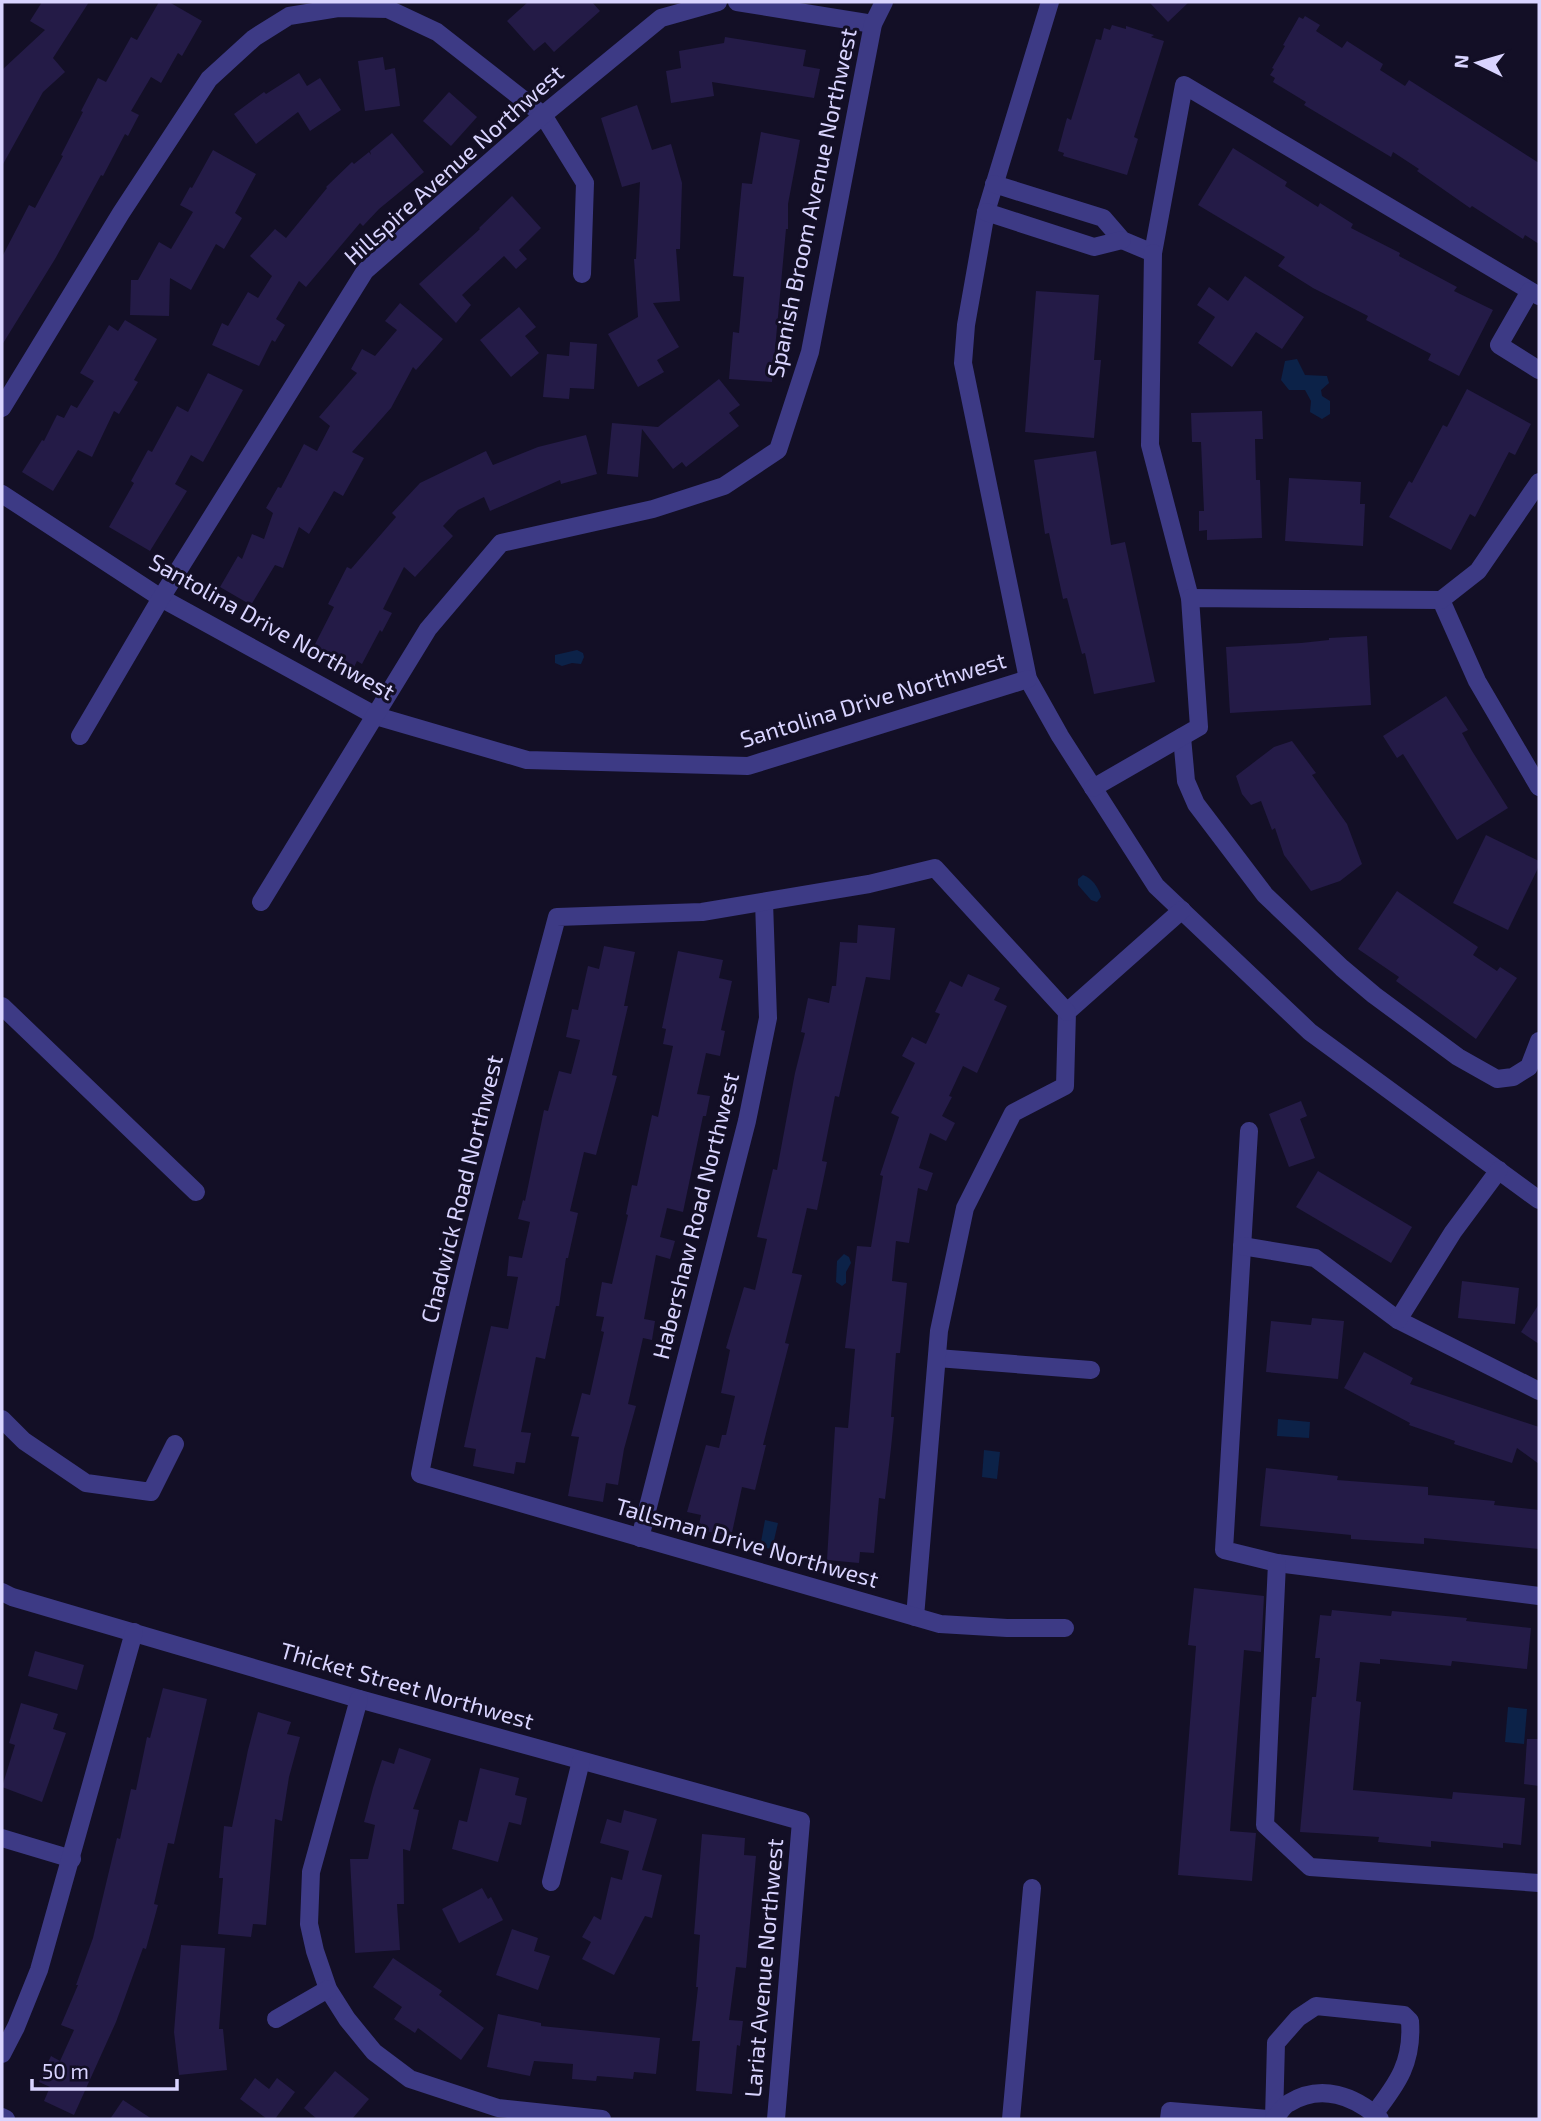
<svg xmlns="http://www.w3.org/2000/svg" width="1541" height="2121" viewBox="0 0 1541 2121" font-family="'Exo 2',sans-serif">
	<style>
		.water { fill: #0c2248 }
		.building { fill: #241b47 }
		.lines { fill: none; stroke-linecap: round; stroke-linejoin: round }
		.minor { stroke: #3d3a85; stroke-width: 18 }
		.labels { text-anchor: middle; stroke-width: 6; stroke-linejoin: round; paint-order: stroke }
		.street-label { font-size: 23px; fill: #d9d4ff; stroke: #130f26 }
	</style>
	<rect width="100%" height="100%" fill="#130f26"/>
	<!-- water -->
	<g class="water">
		<polygon points="1297,359 1305,375 1327,376 1329,383 1321,390 1322,396 1330,401 1330,414 1322,419 1310,412 1311,401 1305,390 1289,390 1281,380 1285,361"/>
		<polygon points="577,650 583,653 584,657 581,664 572,663 562,666 555,663 555,655"/>
		<path d="M 1083,875 C 1092,878 1099,888 1101,897 L 1097,902 L 1091,900 L 1078,885 L 1078,879 Z"/>
		<polygon points="844,1254 849,1257 851,1263 846,1272 846,1283 842,1286 836,1282 837,1261"/>
		<polygon points="1278,1419 1310,1422 1309,1438 1277,1436"/>
		<polygon points="984,1450 1000,1452 997,1479 982,1477"/>
		<polygon points="765,1520 778,1523 772,1549 760,1547"/>
		<polygon points="1508,1707 1527,1709 1524,1744 1505,1742"/>
	</g>
	<!-- building -->
	<g class="building">
		<polygon points="42,2 89,2 53,58 65,72 43,92 2,166 2,70 45,30 30,21"/>
		<polygon points="159,2 169,2 202,21 182,56 178,53 161,83 151,77 131,111 139,115 128,136 125,134 103,176 101,175 55,259 2,345 2,257 29,205 35,208 63,156 61,155 83,112 81,111 98,78 106,82 131,37 137,40"/>
		<polygon points="528,2 592,2 600,11 554,52 545,42 534,51 507,21"/>
		<polygon points="1149,2 1189,2 1168,22"/>
		<polygon points="1305,16 1320,25 1316,31 1342,48 1347,41 1383,64 1380,70 1405,86 1409,80 1539,163 1539,244 1525,235 1523,239 1472,206 1470,208 1417,171 1419,169 1393,152 1391,157 1304,105 1306,102 1273,82 1275,78 1270,75 1274,69 1272,68 1285,46 1283,45 1299,17 1303,19"/>
		<polygon points="1112,25 1126,29 1126,26 1154,35 1151,37 1164,41 1134,137 1138,139 1127,175 1063,156 1064,153 1058,151 1067,118 1071,120 1096,39 1101,40 1104,28 1110,30"/>
		<polygon points="725,37 806,50 803,66 820,69 814,98 712,82 714,96 671,103 666,71 681,68 679,51 724,43"/>
		<polygon points="383,57 385,70 395,68 400,106 365,111 358,61"/>
		<polygon points="299,73 307,86 320,78 341,110 310,131 298,112 256,144 234,114 264,92 266,94"/>
		<polygon points="449,92 477,117 451,146 423,121"/>
		<polygon points="637,105 652,150 671,144 682,183 680,249 676,249 680,301 653,303 679,347 657,360 664,372 638,387 608,334 638,317 634,259 636,259 640,182 622,187 601,118"/>
		<polygon points="761,132 800,140 788,204 788,229 786,229 772,382 729,379 733,332 739,333 744,277 733,276 742,183 752,184"/>
		<polygon points="392,133 424,172 379,209 363,226 360,223 306,287 299,281 276,319 285,325 275,342 272,340 259,366 212,345 222,323 228,326 248,292 258,298 272,276 250,256 275,229 286,238 327,188 326,187 352,162 354,164 369,152 371,155 370,151"/>
		<polygon points="1233,148 1287,182 1285,186 1318,207 1320,203 1353,224 1351,228 1400,253 1399,256 1457,287 1454,291 1493,310 1459,376 1428,360 1431,354 1366,320 1368,316 1313,288 1278,266 1285,257 1198,205"/>
		<polygon points="213,150 256,174 235,213 242,218 224,249 216,244 191,290 170,278 169,316 130,315 131,280 138,280 159,242 171,249 193,212 180,205 190,187 192,188"/>
		<polygon points="512,196 541,228 519,250 527,259 516,269 504,256 462,295 471,305 456,323 419,284 480,229 479,228"/>
		<polygon points="1245,276 1304,317 1282,349 1256,332 1232,367 1198,343 1215,317 1197,305 1209,287 1228,301"/>
		<polygon points="1036,291 1099,295 1094,360 1101,360 1094,438 1025,432"/>
		<polygon points="400,303 443,339 416,370 413,367 391,408 352,452 364,458 343,496 334,491 309,534 299,527 283,568 275,565 251,605 220,587 238,556 242,559 252,534 264,539 273,513 266,508 278,487 281,488 304,444 317,451 330,426 319,417 357,373 351,369 362,349 375,356 397,330 385,321"/>
		<polygon points="519,307 536,327 525,336 539,353 511,377 480,340"/>
		<polygon points="125,320 157,339 134,380 138,382 119,414 114,411 92,457 78,450 53,491 22,472 42,440 44,441 57,415 64,418 71,405 77,408 94,381 80,373 109,325 118,331"/>
		<polygon points="570,342 597,344 594,389 570,388 569,399 543,397 547,354 569,356"/>
		<polygon points="208,373 243,390 203,462 191,455 175,484 187,491 150,551 109,527 134,483 131,481 148,450 152,452 177,406 188,412"/>
		<polygon points="719,379 740,405 729,413 739,426 686,467 682,462 673,469 642,429 638,477 607,474 612,423 658,427"/>
		<polygon points="1467,389 1531,424 1515,455 1509,452 1475,517 1470,514 1451,550 1389,517 1409,481 1412,483 1443,425 1447,427"/>
		<polygon points="1262,411 1263,439 1255,439 1256,480 1260,480 1262,538 1207,540 1207,530 1199,531 1199,511 1204,511 1201,442 1192,442 1191,413"/>
		<polygon points="586,435 597,474 561,484 560,480 490,511 484,497 458,510 443,526 453,536 415,577 404,567 383,609 392,613 382,632 380,630 362,664 357,661 351,673 311,652 334,607 328,604 347,567 351,569 396,517 392,513 420,483 486,451 493,465 538,447"/>
		<polygon points="1096,451 1111,545 1125,542 1155,682 1094,694 1085,653 1082,654 1067,598 1063,599 1049,533 1045,534 1034,460"/>
		<polygon points="1289,478 1361,482 1360,504 1365,504 1363,546 1285,541"/>
		<polygon points="1367,636 1371,705 1230,713 1226,647 1301,643 1329,640 1329,638"/>
		<polygon points="1446,696 1468,730 1462,733 1472,751 1508,808 1457,840 1403,754 1397,758 1383,736"/>
		<polygon points="1292,741 1316,773 1312,775 1347,824 1362,864 1340,881 1311,891 1284,855 1275,828 1272,830 1261,801 1251,805 1242,794 1236,776 1274,747"/>
		<polygon points="1486,835 1539,861 1539,866 1508,930 1453,903"/>
		<polygon points="1397,891 1478,947 1473,955 1497,971 1500,967 1517,978 1476,1039 1396,981 1399,977 1358,949"/>
		<polygon points="858,925 895,928 890,980 866,977 839,1097 835,1096 822,1161 827,1162 817,1210 807,1208 792,1273 802,1275 785,1343 789,1344 763,1445 766,1445 755,1490 742,1487 731,1537 698,1529 701,1515 687,1512 706,1445 719,1448 722,1435 726,1435 735,1396 721,1393 730,1350 726,1348 744,1287 755,1290 767,1239 757,1237 773,1169 777,1170 795,1073 805,1033 801,1032 808,998 829,1003 832,986 836,986 840,942 857,943"/>
		<polygon points="604,946 635,952 624,1006 628,1006 612,1075 617,1076 596,1155 584,1152 570,1211 578,1213 568,1258 566,1258 559,1306 556,1306 545,1359 536,1357 521,1432 531,1433 525,1463 516,1462 514,1474 473,1466 476,1449 464,1447 472,1410 491,1326 508,1329 518,1277 507,1276 509,1256 522,1258 530,1222 518,1219 523,1200 525,1201 544,1110 548,1111 559,1071 571,1074 580,1040 566,1037 572,1009 578,1010 588,966 599,969"/>
		<polygon points="678,951 723,960 719,978 732,981 721,1030 725,1031 720,1056 706,1053 697,1094 710,1096 706,1116 703,1116 683,1212 667,1208 660,1237 675,1241 670,1259 656,1255 644,1319 655,1321 652,1340 643,1338 628,1404 636,1406 624,1449 618,1485 606,1483 603,1502 568,1496 579,1437 571,1436 582,1393 590,1395 604,1332 601,1331 604,1317 596,1316 602,1282 612,1284 628,1215 626,1214 632,1185 637,1186 652,1115 658,1117 673,1046 663,1044 666,1029 662,1028"/>
		<polygon points="968,974 1000,988 994,1000 1007,1006 977,1073 963,1066 949,1096 952,1097 942,1116 955,1123 946,1141 930,1133 919,1168 933,1173 927,1191 918,1188 909,1243 896,1241 892,1281 907,1283 900,1353 896,1353 891,1417 894,1417 891,1448 885,1499 879,1498 874,1553 860,1552 859,1563 827,1560 835,1427 848,1428 855,1349 845,1348 857,1246 871,1247 883,1176 880,1175 899,1117 891,1113 915,1063 902,1056 912,1037 926,1044 940,1014 935,1012 950,981 962,987"/>
		<polygon points="1301,1101 1307,1116 1300,1119 1315,1158 1289,1167 1269,1114"/>
		<polygon points="1318,1171 1412,1227 1391,1263 1296,1207"/>
		<polygon points="1462,1281 1519,1288 1515,1324 1458,1318"/>
		<polygon points="1539,1304 1539,1344 1521,1332"/>
		<polygon points="1312,1318 1344,1321 1338,1379 1266,1372 1271,1321 1311,1325"/>
		<polygon points="1364,1352 1413,1378 1410,1384 1539,1427 1539,1464 1517,1448 1512,1463 1454,1444 1455,1441 1409,1425 1410,1423 1344,1388"/>
		<polygon points="1266,1468 1338,1476 1337,1480 1428,1487 1428,1495 1495,1501 1494,1505 1539,1510 1539,1549 1424,1538 1424,1544 1351,1539 1351,1535 1260,1526"/>
		<polygon points="1194,1588 1264,1596 1261,1652 1244,1650 1230,1831 1256,1833 1252,1881 1178,1875 1196,1646 1188,1645"/>
		<polygon points="1332,1610 1391,1616 1392,1611 1467,1618 1466,1621 1531,1628 1527,1669 1452,1661 1451,1666 1380,1659 1380,1664 1360,1662 1356,1701 1361,1702 1353,1790 1452,1799 1453,1792 1525,1798 1521,1845 1503,1843 1503,1848 1431,1841 1431,1847 1378,1842 1379,1837 1300,1832 1312,1697 1316,1697 1320,1658 1315,1658 1320,1615 1331,1616"/>
		<polygon points="35,1651 84,1665 77,1690 28,1676"/>
		<polygon points="163,1688 207,1699 174,1844 168,1843 154,1904 158,1905 146,1949 143,1948 116,2022 74,2115 44,2101 50,2087 39,2082 51,2056 60,2061 74,2030 61,2025 78,1985 76,1985 93,1938 117,1838 120,1839 131,1789 136,1790 147,1737 150,1738"/>
		<polygon points="21,1703 58,1714 53,1729 66,1733 42,1802 2,1787 15,1745 9,1743"/>
		<polygon points="258,1712 291,1722 287,1734 300,1737 289,1777 282,1821 275,1819 266,1925 253,1924 251,1937 218,1934 223,1878 219,1878 224,1826 232,1827 248,1750"/>
		<polygon points="1527,1739 1539,1739 1539,1786 1524,1784"/>
		<polygon points="399,1748 431,1759 413,1809 419,1810 410,1851 403,1849 404,1904 397,1904 400,1950 355,1953 350,1859 368,1859 375,1825 364,1822 373,1788 382,1760 394,1764"/>
		<polygon points="480,1768 519,1778 515,1795 527,1798 521,1825 509,1822 498,1862 452,1849 459,1820 467,1822"/>
		<polygon points="624,1810 657,1819 642,1870 662,1875 652,1918 645,1916 614,1975 582,1959 591,1942 582,1937 594,1916 601,1920 611,1877 622,1880 629,1851 600,1843 607,1819 621,1823"/>
		<polygon points="702,1834 745,1838 744,1855 756,1856 746,1968 736,1967 729,2020 743,2021 740,2046 737,2045 732,2094 696,2091 700,2041 692,2041 698,1987 696,1987 700,1935 694,1934"/>
		<polygon points="482,1888 488,1899 491,1897 503,1920 459,1943 442,1909"/>
		<polygon points="512,1929 538,1938 534,1951 550,1956 538,1990 496,1975"/>
		<polygon points="181,1945 225,1948 219,2029 223,2029 227,2070 179,2075 174,2032"/>
		<polygon points="393,1958 442,1991 439,1995 484,2028 461,2060 418,2028 415,2033 394,2019 402,2007 373,1987"/>
		<polygon points="498,2014 541,2023 541,2026 660,2038 656,2074 634,2072 633,2079 597,2076 596,2081 572,2079 573,2064 534,2061 530,2076 487,2067"/>
		<polygon points="335,2071 369,2099 352,2119 317,2119 304,2108"/>
		<polygon points="255,2078 269,2089 277,2078 295,2092 275,2119 267,2119 240,2099"/>
		<polygon points="123,2100 152,2119 110,2119"/>
	</g>
	<g class="lines">
		<!-- minor -->
		<g class="minor">
			<polyline points="737,2 873,24"/>
			<polyline points="1050,2 986,212 966,325 963,363 1028,679 1060,736 1156,886 1310,1032 1539,1200"/>
			<polyline points="994,184 1103,218 1122,240 1153,253 1184,85 1539,296"/>
			<polyline points="986,212 1094,247 1122,240"/>
			<polyline points="1153,253 1150,445 1190,598"/>
			<polyline points="1530,291 1499,345 1539,370"/>
			<polyline points="2,408 121,213 209,79 254,38 289,16 338,8 388,9 437,32 543,115 585,183 582,274"/>
			<polyline points="2,494 161,598 376,716 527,760 748,766 1028,679"/>
			<polyline points="1441,600 1477,681 1539,787"/>
			<polyline points="80,736 161,598 365,271 543,115 661,18 718,2"/>
			<polyline points="1182,737 1186,781 1196,804 1265,895 1342,968 1374,995 1458,1057 1497,1079 1513,1077 1529,1067 1539,1041"/>
			<polyline points="1093,788 1199,727 1190,598 1441,600 1478,571 1539,482"/>
			<polyline points="261,902 428,629 501,543 653,509 724,486 778,450 810,352 873,24 884,2"/>
			<polyline points="2,1006 196,1192"/>
			<polyline points="1249,1131 1224,1550 1277,1563 1539,1596"/>
			<polyline points="1242,1246 1315,1258 1398,1320 1539,1391"/>
			<polyline points="1398,1320 1453,1232 1499,1170"/>
			<polyline points="937,1358 1091,1370"/>
			<polyline points="2,1419 24,1441 86,1483 151,1492 175,1444"/>
			<polyline points="640,1538 747,1121 768,1018 764,902"/>
			<polyline points="1277,1563 1265,1825 1310,1867 1539,1883"/>
			<polyline points="2,1592 12,1597 359,1699 801,1821 776,2119"/>
			<polyline points="915,1617 939,1331 965,1208 1013,1113 1065,1086 1067,1012 1182,910"/>
			<path d="M 1065,1628 L 1007,1628 L 940,1624 L 420,1474 C 456,1286 508,1101 557,917 L 702,912 L 869,884 L 935,868 L 1067,1012"/>
			<polyline points="359,1699 311,1872 309,1924 315,1951 328,1989 347,2019 374,2052 410,2079 498,2108 602,2119"/>
			<polyline points="2,1838 72,1859"/>
			<polyline points="551,1882 581,1761"/>
			<polyline points="276,2019 328,1989"/>
			<polyline points="2,2054 16,2027 39,1970 134,1632"/>
			<polyline points="2,2117 6,2119"/>
			<polyline points="1011,2119 1032,1888"/>
			<polyline points="1169,2119 1170,2111 1268,2119"/>
			<path d="M 1274,2119 L 1276,2043 L 1298,2018 L 1316,2006 L 1404,2015 L 1410,2021 C 1413,2062 1398,2083 1374,2114"/>
			<path d="M 1274,2119 C 1279,2114 1283,2106 1289,2103 C 1321,2083 1355,2096 1380,2119"/>
		</g>
	</g>
	<g class="labels">
		<!-- street labels -->
		<g class="street-label">
			<text transform="translate(454 165) rotate(-42)" y="8">Hillspire Avenue Northwest</text>
			<text transform="translate(812 203) rotate(-78)" y="8">Spanish Broom Avenue Northwest</text>
			<text transform="translate(272 627) rotate(29)" y="8">Santolina Drive Northwest</text>
			<text transform="translate(873 700) rotate(-17)" y="8">Santolina Drive Northwest</text>
			<text transform="translate(462 1189) rotate(-76)" y="8">Chadwick Road Northwest</text>
			<text transform="translate(696 1216) rotate(-76)" y="8">Habershaw Road Northwest</text>
			<text transform="translate(747 1543) rotate(16)" y="8">Tallsman Drive Northwest</text>
			<text transform="translate(407 1686) rotate(16)" y="8">Thicket Street Northwest</text>
			<text transform="translate(764 1968) rotate(-85)" y="8">Lariat Avenue Northwest</text>
		</g>
	</g>
	<!-- border -->
	<rect width="1541" height="2121" fill="none" stroke="#d9d4ff" stroke-width="7"/>
	<!-- north arrow -->
	<g transform="translate(1478 63) rotate(275)" stroke="#130f26" stroke-width="5" paint-order="stroke">
	<path d="M0-5L12 26L0 18L-12 26Z" fill="#d9d4ff"/>
	<text y="-10" font-size="19" font-weight="bold" text-anchor="middle" fill="#d9d4ff">N</text>
	</g>
	<!-- scale -->
	<path d="M32 2079v10h145v-10" fill="none" stroke="#d9d4ff" stroke-width="3.5"/>
	<text x="42" y="2079" font-size="21" fill="#d9d4ff" stroke="#130f26" stroke-width="5" paint-order="stroke">50 m</text>
</svg>
